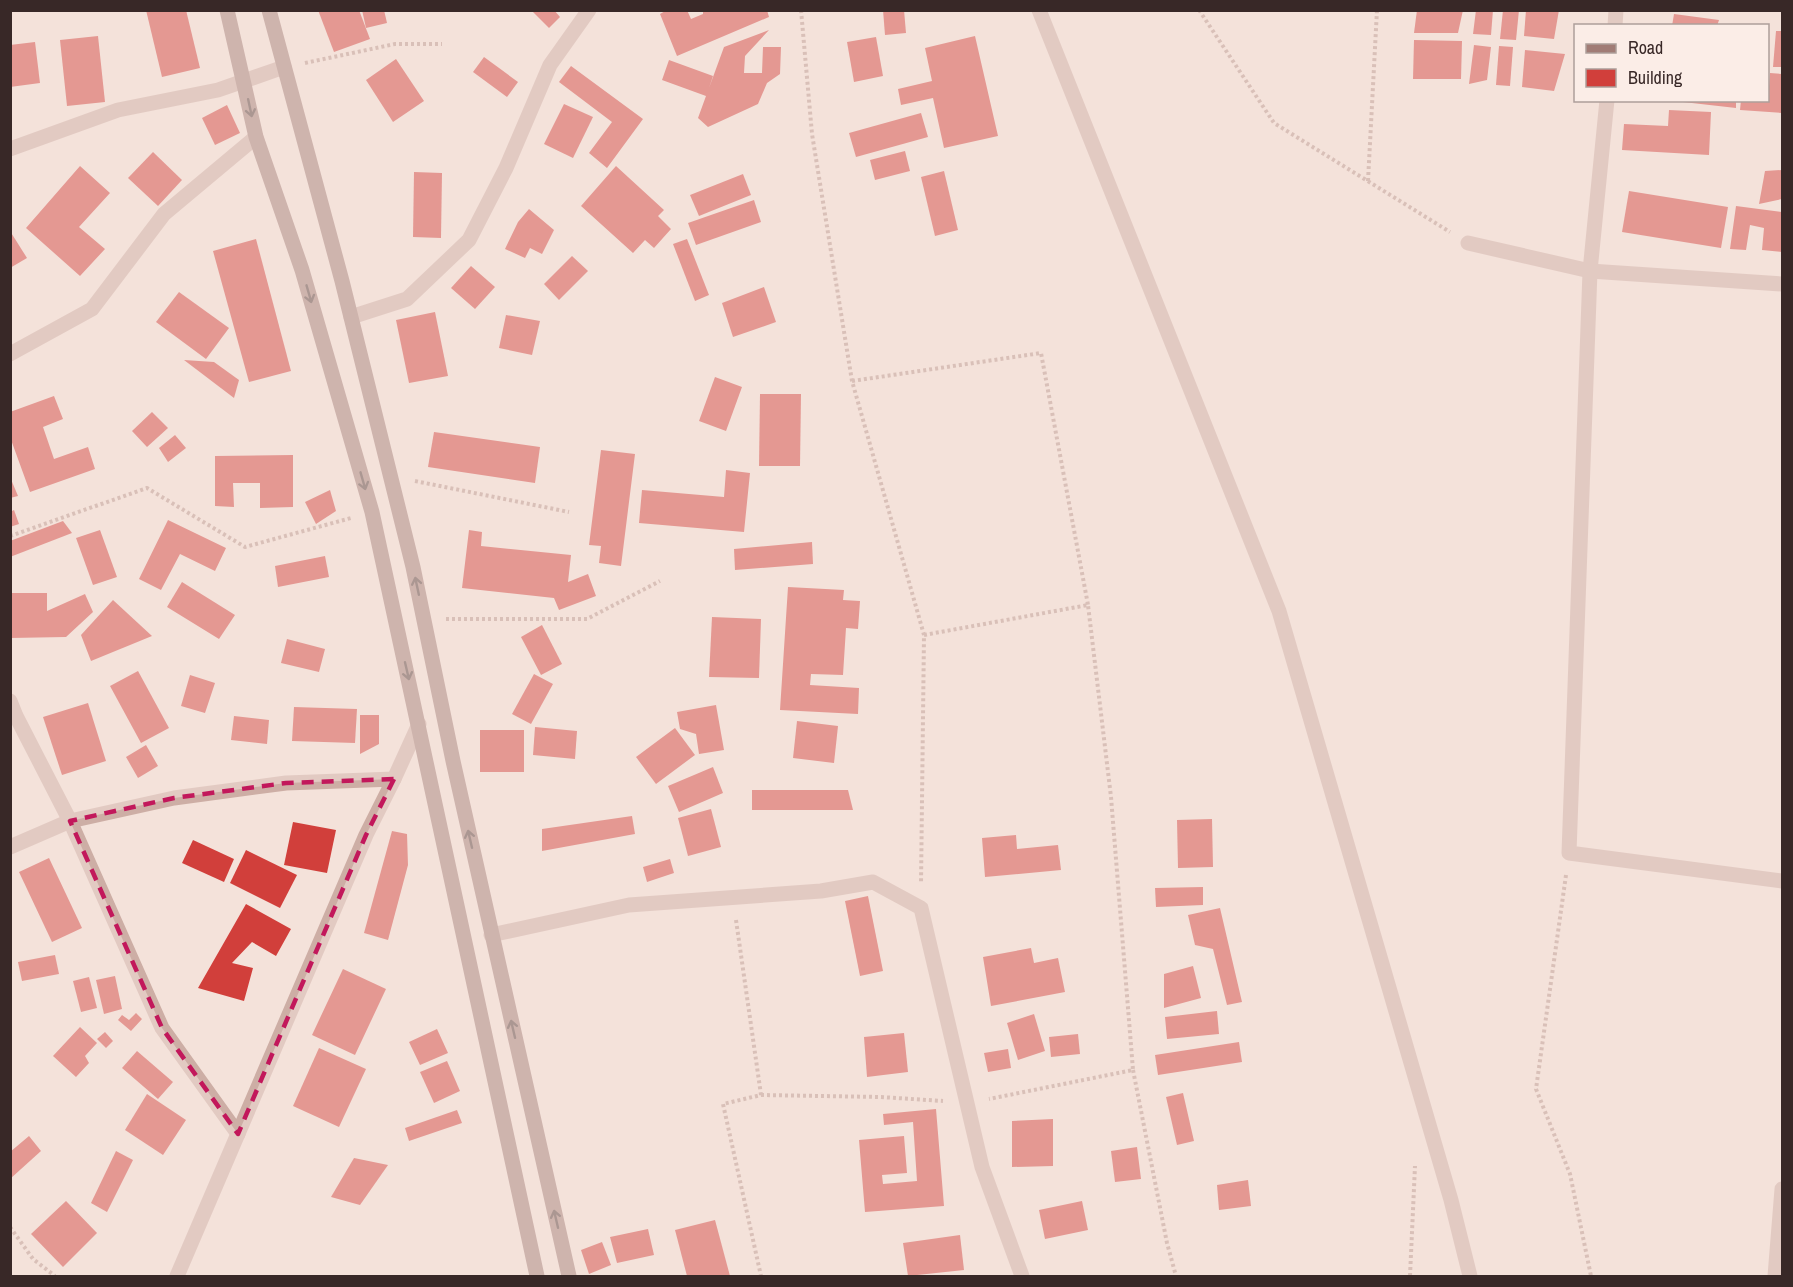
<svg xmlns="http://www.w3.org/2000/svg" width="1793" height="1287" viewBox="0 0 1793 1287" font-family="'Archivo Narrow',sans-serif">
	<style>
		.building { fill: #d13f3b }
		.lines { fill: none; stroke-linecap: round; stroke-linejoin: round }
		.path { stroke: #b9988f; stroke-width: 4; stroke-dasharray: 3 3; stroke-linecap: butt }
		.street { stroke: #cdaea5; stroke-width: 15 }
		.secondary { stroke: #a17c76; stroke-width: 15 }
		.oneway { stroke: #523d3b }
		.marked { fill: none; stroke: #c2185b; stroke-width: 4.5; stroke-dasharray: 12 8; stroke-linejoin: round }
	</style>
	<rect width="100%" height="100%" fill="#f4e2da"/>
	<!-- building -->
	<g class="building">
		<polygon points="146,10 186,10 200,68 162,77"/>
		<polygon points="318,10 359,10 370,39 334,52"/>
		<polygon points="362,10 384,10 387,23 366,28"/>
		<polygon points="531,10 554,10 560,17 549,28"/>
		<polygon points="667,10 687,10 691,19 703,14 703,10 767,10 769,17 677,56 660,14"/>
		<polygon points="883,10 904,10 906,33 885,35"/>
		<polygon points="1417,10 1463,10 1458,33 1414,33"/>
		<polygon points="1476,10 1493,10 1491,35 1473,34"/>
		<polygon points="1503,10 1519,10 1516,40 1500,39"/>
		<polygon points="1526,10 1559,10 1554,39 1524,36"/>
		<polygon points="1674,14 1719,20 1717,26 1672,26"/>
		<polygon points="769,30 745,56 744,73 762,73 763,47 781,47 780,74 767,83 758,104 708,127 698,118 706,96 662,80 669,60 713,76 709,88 724,47"/>
		<polygon points="1776,31 1782,31 1782,67 1773,67"/>
		<polygon points="98,36 105,102 67,106 60,40"/>
		<polygon points="975,36 998,136 944,148 933,98 901,105 898,89 932,81 925,48"/>
		<polygon points="876,37 883,76 854,82 847,42"/>
		<polygon points="1414,40 1462,41 1461,79 1413,79"/>
		<polygon points="35,42 40,83 10,87 10,45"/>
		<polygon points="1474,45 1491,47 1487,80 1469,84"/>
		<polygon points="1499,46 1513,47 1510,86 1496,85"/>
		<polygon points="1525,50 1565,54 1554,91 1522,87"/>
		<polygon points="484,57 518,82 507,97 473,72"/>
		<polygon points="396,59 424,101 393,122 366,80"/>
		<polygon points="571,66 643,119 607,168 589,153 612,122 559,82"/>
		<polygon points="1770,73 1782,74 1782,113 1740,110 1741,100 1768,100"/>
		<polygon points="1683,100 1736,100 1736,108 1683,102"/>
		<polygon points="564,104 593,117 573,158 544,144"/>
		<polygon points="227,105 240,133 215,145 202,118"/>
		<polygon points="1669,110 1711,112 1709,155 1622,150 1624,124 1668,126"/>
		<polygon points="921,113 928,137 856,157 849,133"/>
		<polygon points="905,151 910,171 875,180 870,160"/>
		<polygon points="153,152 182,180 158,206 128,178"/>
		<polygon points="80,166 110,193 79,227 105,249 80,276 26,228"/>
		<polygon points="616,166 664,210 658,216 671,229 654,248 645,240 633,253 581,206"/>
		<polygon points="1782,170 1782,199 1759,204 1765,171"/>
		<polygon points="944,171 958,230 935,236 921,177"/>
		<polygon points="414,172 442,173 441,238 413,237"/>
		<polygon points="743,174 751,195 699,216 690,195"/>
		<polygon points="1629,191 1728,207 1721,248 1622,232"/>
		<polygon points="754,200 761,222 696,245 688,223"/>
		<polygon points="1736,206 1782,212 1782,252 1762,250 1764,228 1750,225 1746,250 1730,249"/>
		<polygon points="529,209 554,230 542,254 530,248 525,258 505,249 518,222"/>
		<polygon points="10,231 27,258 10,268"/>
		<polygon points="256,239 291,371 249,382 213,251"/>
		<polygon points="687,239 709,295 695,301 673,244"/>
		<polygon points="572,256 588,271 559,300 544,284"/>
		<polygon points="471,266 495,287 475,309 451,288"/>
		<polygon points="764,287 776,322 733,337 722,303"/>
		<polygon points="179,292 229,328 206,359 156,322"/>
		<polygon points="435,312 448,376 409,383 396,320"/>
		<polygon points="506,315 540,321 532,355 499,348"/>
		<polygon points="184,360 214,362 239,380 234,398"/>
		<polygon points="715,377 742,387 726,431 699,421"/>
		<polygon points="760,394 801,394 800,466 759,466"/>
		<polygon points="54,396 63,419 43,427 54,459 88,447 95,469 30,492 10,437 10,412"/>
		<polygon points="152,412 168,428 147,447 132,431"/>
		<polygon points="434,432 540,447 535,483 428,467"/>
		<polygon points="175,435 186,448 168,462 159,448"/>
		<polygon points="601,450 635,454 621,566 599,563 601,546 589,545"/>
		<polygon points="293,455 293,507 260,508 260,483 233,483 234,507 215,506 215,456"/>
		<polygon points="726,470 750,473 744,532 639,523 642,490 724,497"/>
		<polygon points="10,477 18,496 10,498"/>
		<polygon points="330,490 336,511 316,524 305,502"/>
		<polygon points="14,510 19,524 10,527 10,512"/>
		<polygon points="168,520 226,548 215,571 180,554 161,590 139,579"/>
		<polygon points="63,521 72,533 10,557 10,541"/>
		<polygon points="100,530 117,577 93,585 76,538"/>
		<polygon points="469,530 482,532 481,546 571,555 568,582 588,574 596,596 559,610 554,598 462,588"/>
		<polygon points="812,542 813,564 735,570 734,549"/>
		<polygon points="325,556 329,577 278,587 275,566"/>
		<polygon points="182,582 235,615 219,639 167,607"/>
		<polygon points="788,587 844,590 843,600 860,601 858,629 846,628 843,675 811,674 810,685 859,688 858,714 780,710"/>
		<polygon points="10,593 47,593 47,611 85,594 93,612 66,637 10,638"/>
		<polygon points="113,600 152,636 91,661 81,635"/>
		<polygon points="712,617 761,619 759,678 709,677"/>
		<polygon points="542,625 562,664 541,675 521,637"/>
		<polygon points="287,639 325,649 319,672 281,663"/>
		<polygon points="138,671 169,728 141,743 110,686"/>
		<polygon points="534,674 553,684 531,724 512,714"/>
		<polygon points="190,675 215,683 205,713 181,706"/>
		<polygon points="88,703 106,761 62,775 43,717"/>
		<polygon points="716,705 724,750 699,754 696,734 680,729 677,712"/>
		<polygon points="294,707 357,709 355,743 292,741"/>
		<polygon points="360,715 379,715 379,744 360,754"/>
		<polygon points="234,716 269,720 267,744 231,740"/>
		<polygon points="797,721 838,726 834,763 793,758"/>
		<polygon points="535,727 577,731 575,759 533,755"/>
		<polygon points="675,728 695,755 656,784 636,757"/>
		<rect x="480" y="730" width="44" height="42"/>
		<polygon points="146,745 158,766 138,778 126,757"/>
		<polygon points="713,767 723,793 679,812 668,786"/>
		<polygon points="752,790 848,790 853,810 752,810"/>
		<polygon points="711,809 721,847 688,856 678,818"/>
		<polygon points="632,816 635,834 542,851 542,829"/>
		<polygon points="1212,819 1213,867 1178,868 1177,820"/>
		<polygon points="293,822 336,830 327,873 284,865"/>
		<polygon points="392,831 407,834 408,865 388,940 364,933"/>
		<polygon points="1016,835 1017,849 1058,845 1061,870 985,877 982,838"/>
		<polygon points="193,840 234,859 224,882 182,863"/>
		<polygon points="246,850 297,875 280,908 230,883"/>
		<polygon points="49,858 82,928 52,942 19,872"/>
		<polygon points="670,859 674,873 647,882 643,867"/>
		<polygon points="1203,887 1203,905 1156,907 1155,888"/>
		<polygon points="868,896 883,971 860,976 845,901"/>
		<polygon points="246,904 291,929 276,956 252,942 232,963 253,968 244,1001 198,988"/>
		<polygon points="1220,908 1242,1002 1227,1005 1213,949 1195,945 1188,915"/>
		<polygon points="1031,948 1034,963 1058,958 1065,992 991,1006 983,957"/>
		<polygon points="55,955 59,974 22,981 18,962"/>
		<polygon points="1193,966 1201,998 1164,1008 1164,974"/>
		<polygon points="343,969 386,989 355,1055 312,1035"/>
		<polygon points="115,976 122,1009 104,1014 96,980"/>
		<polygon points="89,977 97,1008 81,1012 73,981"/>
		<polygon points="1217,1011 1219,1034 1167,1039 1165,1017"/>
		<polygon points="136,1013 142,1019 131,1031 118,1020 122,1015 129,1020"/>
		<polygon points="1034,1014 1045,1051 1018,1060 1007,1023"/>
		<polygon points="80,1027 97,1043 85,1056 89,1063 76,1077 53,1056"/>
		<polygon points="437,1029 448,1053 420,1065 409,1042"/>
		<polygon points="105,1032 113,1041 106,1048 97,1039"/>
		<polygon points="904,1033 908,1072 867,1077 864,1037"/>
		<polygon points="1078,1034 1080,1054 1051,1057 1049,1037"/>
		<polygon points="1239,1042 1242,1062 1158,1075 1155,1055"/>
		<polygon points="319,1048 366,1069 339,1127 293,1106"/>
		<polygon points="1008,1049 1011,1068 988,1072 984,1053"/>
		<polygon points="137,1051 173,1082 158,1099 122,1068"/>
		<polygon points="447,1061 460,1091 434,1103 420,1072"/>
		<polygon points="1183,1093 1194,1141 1177,1145 1166,1097"/>
		<polygon points="147,1094 186,1120 163,1155 125,1130"/>
		<polygon points="936,1109 944,1206 865,1212 859,1140 904,1136 907,1173 882,1175 883,1184 917,1181 913,1122 884,1125 883,1114"/>
		<polygon points="457,1110 462,1123 409,1141 405,1128"/>
		<polygon points="1053,1119 1053,1166 1012,1167 1012,1121"/>
		<polygon points="29,1136 41,1151 10,1179 10,1152"/>
		<polygon points="1137,1147 1141,1179 1115,1182 1111,1151"/>
		<polygon points="116,1151 133,1160 107,1212 91,1203"/>
		<polygon points="354,1158 388,1165 360,1205 331,1197"/>
		<polygon points="1248,1180 1251,1206 1219,1210 1217,1185"/>
		<polygon points="66,1201 97,1233 63,1267 31,1234"/>
		<polygon points="1082,1201 1088,1230 1045,1239 1039,1210"/>
		<polygon points="715,1220 730,1276 687,1276 675,1230"/>
		<polygon points="648,1229 654,1255 617,1263 610,1237"/>
		<polygon points="960,1235 964,1270 908,1276 903,1243"/>
		<polygon points="602,1242 611,1265 589,1274 581,1250"/>
	</g>
	<g class="lines">
		<!-- path -->
		<g class="path">
			<polyline points="801,10 812,134 852,381 924,635 921,884"/>
			<polyline points="1199,10 1274,123 1450,232"/>
			<polyline points="305,63 395,44 442,44"/>
			<polyline points="1368,181 1377,10"/>
			<polyline points="852,381 1041,353 1088,605"/>
			<polyline points="415,481 569,512"/>
			<polyline points="10,536 147,488 245,547 351,518"/>
			<polyline points="446,619 587,619 660,581"/>
			<polyline points="924,635 1088,605 1111,797 1133,1070 989,1099"/>
			<polyline points="1566,875 1536,1089 1570,1174 1591,1276"/>
			<polyline points="736,920 761,1095 723,1104 761,1276"/>
			<polyline points="1133,1070 1167,1243 1176,1276"/>
			<polyline points="761,1095 881,1097 943,1101"/>
			<polyline points="10,1227 33,1259 55,1276"/>
			<polyline points="1410,1276 1415,1166"/>
		</g>
		<!-- street -->
		<g class="street">
			<polyline points="1039,10 1279,611 1451,1200 1470,1276"/>
			<polyline points="1615,26 1616,10"/>
			<polyline points="1607,100 1590,271 1569,853 1782,881"/>
			<polyline points="10,149 118,110 218,90 284,67"/>
			<polyline points="1468,243 1590,271 1782,284"/>
			<polyline points="351,317 407,299 469,240 506,168 550,65 589,10"/>
			<polyline points="10,354 92,309 164,214 256,137"/>
			<polyline points="10,701 16,716 70,821 162,1028 238,1134"/>
			<polyline points="10,847 70,821 174,798 286,783 394,779"/>
			<polyline points="491,935 629,905 821,891 873,882 921,908 982,1167 1022,1276"/>
			<polyline points="177,1276 366,835 394,779 419,724"/>
			<polyline points="1775,1276 1782,1189"/>
		</g>
		<!-- secondary -->
		<g class="secondary">
			<polyline points="227,10 256,137 302,270 372,512 537,1276"/>
			<polyline points="269,10 342,281 413,567 453,761 569,1276"/>
		</g>
	</g>
	<!-- one-way arrows -->
	<defs><path id="oneway-shaft" d="M-6 0H5M1.5-3L5.5 0L1.5 3" fill="none" stroke-width="1.6" stroke-linecap="round" stroke-linejoin="round" transform="scale(1.5)"/></defs>
	<g class="oneway">
		<use href="#oneway-shaft" transform="translate(250 108) rotate(78)"/>
		<use href="#oneway-shaft" transform="translate(309 294) rotate(74)"/>
		<use href="#oneway-shaft" transform="translate(363 481) rotate(74)"/>
		<use href="#oneway-shaft" transform="translate(417 586) rotate(-102)"/>
		<use href="#oneway-shaft" transform="translate(407 671) rotate(77)"/>
		<use href="#oneway-shaft" transform="translate(470 839) rotate(-103)"/>
		<use href="#oneway-shaft" transform="translate(513 1029) rotate(-103)"/>
		<use href="#oneway-shaft" transform="translate(556 1219) rotate(-103)"/>
	</g>
	<!-- marked area -->
	<path d="M0 0H1793V1287H0ZM 394,779 L 366,835 L 238,1134 L 162,1028 L 70,821 L 174,798 L 286,783 Z" fill="#f4e2da" fill-opacity=".55" fill-rule="evenodd"/>
	<path class="marked" d="M 394,779 L 366,835 L 238,1134 L 162,1028 L 70,821 L 174,798 L 286,783 Z"/>
	<!-- border -->
	<rect width="1793" height="1287" fill="none" stroke="#382827" stroke-width="24"/>
	<!-- legend -->
	<rect x="1574" y="24" width="195" height="78" fill="#fbede7" stroke="#ad9e9a" stroke-width="1.5"/>
	<rect x="1586" y="44" width="30" height="9" fill="#a17c76" stroke="#ad9e9a" stroke-width="1.5"/>
	<text x="1628" y="54" font-size="18" fill="#382827">Road</text>
	<rect x="1586" y="69" width="30" height="18" fill="#d13f3b" stroke="#ad9e9a" stroke-width="1.5"/>
	<text x="1628" y="84" font-size="18" fill="#382827">Building</text>
</svg>
